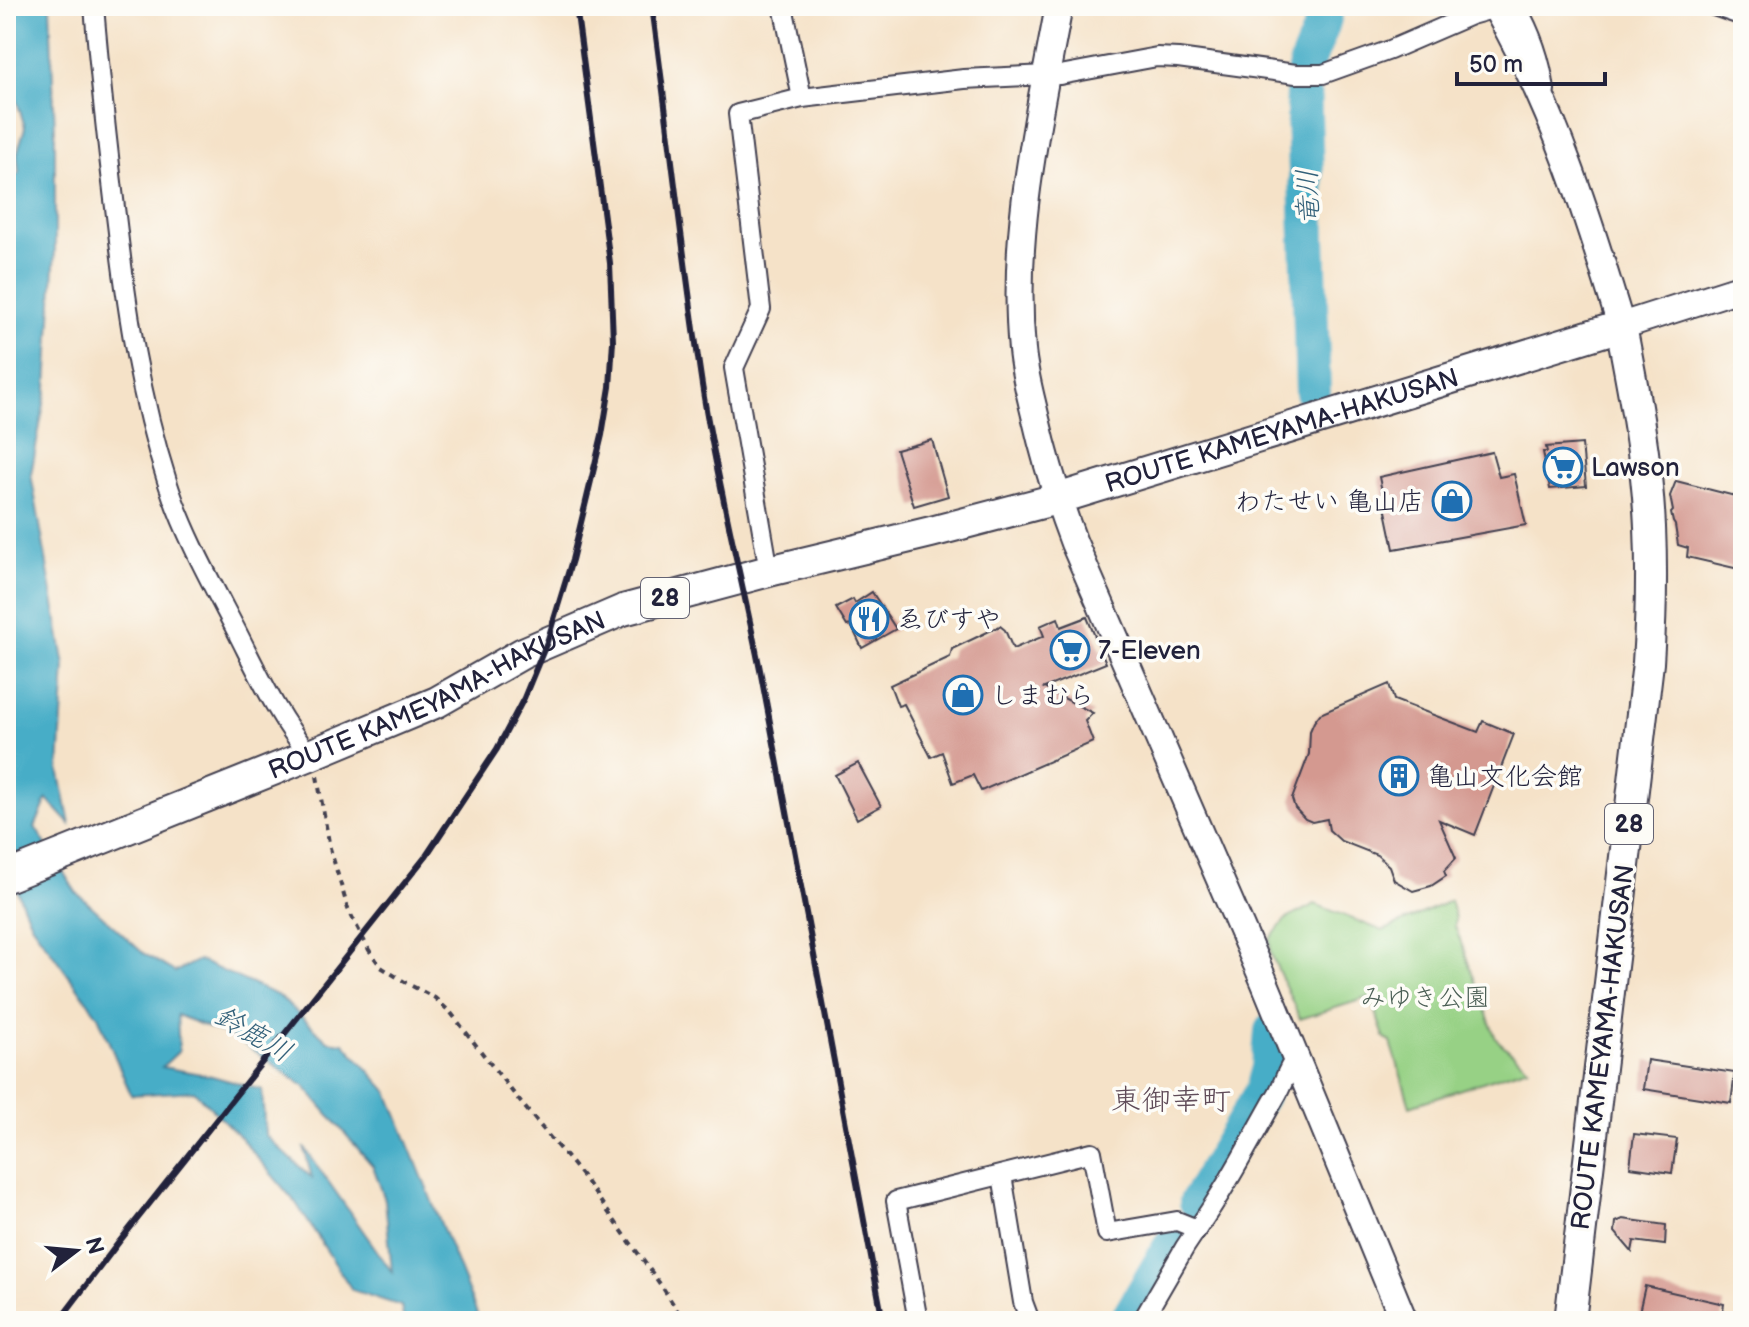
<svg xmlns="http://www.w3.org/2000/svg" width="1749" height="1327" viewBox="0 0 1749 1327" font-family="'Balsamiq Sans','Klee One',sans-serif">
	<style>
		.green { fill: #97d185; stroke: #5c7a60; stroke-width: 2 }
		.water { fill: #47adc7; stroke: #346881; stroke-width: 2; fill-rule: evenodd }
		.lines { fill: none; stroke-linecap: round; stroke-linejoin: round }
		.river { stroke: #47adc7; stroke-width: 36 }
		.building { fill: #d49990 }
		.street-casing { stroke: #423f50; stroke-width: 22 }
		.secondary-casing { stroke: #423f50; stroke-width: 30 }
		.primary-casing { stroke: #423f50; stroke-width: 34 }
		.path { stroke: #423f50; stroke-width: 4; stroke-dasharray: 6 6; stroke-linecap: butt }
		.street { stroke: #fff; stroke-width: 18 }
		.secondary { stroke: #fff; stroke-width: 26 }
		.primary { stroke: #fff; stroke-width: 30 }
		.rail { stroke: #22223b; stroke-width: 6 }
		.labels { text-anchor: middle; stroke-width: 7; stroke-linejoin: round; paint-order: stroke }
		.shield { fill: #fdfcf7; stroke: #646373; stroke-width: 2 }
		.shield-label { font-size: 24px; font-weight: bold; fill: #22223b }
		.street-label { font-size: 26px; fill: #22223b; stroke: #fdfcf7 }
		.poi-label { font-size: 26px; fill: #22223b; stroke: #fdfcf7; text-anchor: start }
		.park-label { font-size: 26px; fill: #4b5f55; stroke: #fdfcf7 }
		.water-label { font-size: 28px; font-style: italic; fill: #33617a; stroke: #fdfcf7 }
		.quarter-label { font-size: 30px; fill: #604c59; stroke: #fdfcf7 }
	</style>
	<rect width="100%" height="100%" fill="#fdfcf7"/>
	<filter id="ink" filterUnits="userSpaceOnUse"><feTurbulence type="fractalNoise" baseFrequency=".0125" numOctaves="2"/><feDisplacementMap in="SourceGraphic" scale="16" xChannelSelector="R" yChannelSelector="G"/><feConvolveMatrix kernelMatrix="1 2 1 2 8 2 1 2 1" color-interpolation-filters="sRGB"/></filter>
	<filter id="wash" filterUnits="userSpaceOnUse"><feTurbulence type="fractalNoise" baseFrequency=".006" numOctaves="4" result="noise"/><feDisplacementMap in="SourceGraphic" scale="32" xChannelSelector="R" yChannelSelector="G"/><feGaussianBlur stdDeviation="1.8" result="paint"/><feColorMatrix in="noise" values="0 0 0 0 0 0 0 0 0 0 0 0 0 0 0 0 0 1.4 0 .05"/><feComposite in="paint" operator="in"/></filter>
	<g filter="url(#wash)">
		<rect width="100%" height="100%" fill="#f5e2c8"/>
		<!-- green -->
		<polygon class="green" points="1450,901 1455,918 1455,926 1496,1039 1528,1067 1410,1106 1391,1042 1385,1039 1370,997 1300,1019 1271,954 1270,939 1286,919 1315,904 1383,931"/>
		<!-- water -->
		<path class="water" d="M 6,6 L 50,6 L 55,131 L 55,249 L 47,388 L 31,474 L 65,666 L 59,769 L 70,824 L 47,799 L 35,827 L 76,892 L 143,953 L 175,972 L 198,960 L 279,996 L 328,1041 L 344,1043 L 388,1092 L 480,1321 L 404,1321 L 401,1306 L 352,1290 L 296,1203 L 240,1137 L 194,1091 L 131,1095 L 98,1016 L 31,924 L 6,865 L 6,230 L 12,221 C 12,203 1,186 19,173 L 17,154 L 25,127 L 9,76 L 11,59 L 11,26 L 6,15 ZM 177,1015 L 237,1039 L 305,1087 L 373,1166 L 385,1200 L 392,1272 L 304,1147 L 312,1178 L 265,1135 L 262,1090 L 212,1076 L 162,1067 L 179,1051 Z"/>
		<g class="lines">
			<!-- river -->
			<g class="river">
				<path d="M 1313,392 L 1303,82 C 1305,55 1324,33 1326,6"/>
				<polyline points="1197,1202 1263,1090 1269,1068 1272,1031"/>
				<polyline points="1127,1321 1172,1244"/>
			</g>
		</g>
		<g id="blocks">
			<!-- building -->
			<g class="building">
				<polygon points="932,440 948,496 914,506 896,450"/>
				<polygon points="1582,444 1586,486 1550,489 1543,452 1547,452 1546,447"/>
				<polygon points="1492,452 1499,477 1514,474 1526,525 1394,549 1379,477"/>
				<polygon points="1676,481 1743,498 1743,570 1687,557 1688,548 1678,545 1675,525 1673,522 1671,513 1673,511 1670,496"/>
				<polygon points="872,592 896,629 862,648 851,625 847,626 836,608 853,599 855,603"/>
				<polygon points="1087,617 1106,663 1044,688 1093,713 1085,721 1093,742 981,791 973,775 953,783 942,752 931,757 904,704 898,706 890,685 950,657 952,649 1000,626 1005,630 1013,649 1044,636 1040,626 1058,618 1061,627"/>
				<polygon points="1389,684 1394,700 1478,732 1483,721 1514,734 1475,835 1439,820 1456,858 1444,871 1446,876 1431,886 1413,891 1394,880 1389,866 1377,855 1341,841 1329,830 1327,819 1312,822 1305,819 1295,808 1292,799 1309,754 1310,731 1314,722 1320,714"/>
				<polygon points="858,763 881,806 857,819 835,775"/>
				<polygon points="1647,1060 1735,1073 1731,1103 1643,1089"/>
				<polygon points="1634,1134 1677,1139 1672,1173 1630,1167"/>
				<polygon points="1623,1219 1666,1225 1665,1245 1634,1241 1632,1252 1615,1232 1616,1222"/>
				<polygon points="1645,1286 1724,1304 1721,1321 1637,1321"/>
			</g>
		</g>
	</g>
	<g filter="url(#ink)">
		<use href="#blocks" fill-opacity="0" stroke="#423f50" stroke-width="2"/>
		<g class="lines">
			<defs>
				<g id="street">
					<path d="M 94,6 C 100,79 108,151 117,224 C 127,311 140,397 167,481 C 183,532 211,582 236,630 C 258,673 278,718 310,755"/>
					<polyline points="783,6 802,98"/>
					<path d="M 1516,6 C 1531,32 1541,60 1545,90"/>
					<polyline points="1714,6 1743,16"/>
					<polyline points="769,571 734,368 761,309 738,114 802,98 964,79 1046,75 1060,75 1157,57 1178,58 1296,74 1323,74 1390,50 1471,15 1496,8"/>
					<polyline points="1002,1175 1023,1302 1030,1321"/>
					<path d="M 918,1321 L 896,1201 L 1092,1152 L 1107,1233 L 1177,1221 L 1197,1229 C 1226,1188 1250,1142 1275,1098 C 1283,1086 1286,1070 1295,1059"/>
					<polyline points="1142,1321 1185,1247 1197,1229"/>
				</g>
				<g id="secondary">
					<path d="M 1059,6 C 1038,120 1011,234 1022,350 C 1024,372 1030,394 1035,415 C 1045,459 1058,501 1074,543 L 1264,981 L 1404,1321"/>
					<path d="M 1495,6 C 1554,109 1587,213 1621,326 L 1743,287"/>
				</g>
				<g id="primary">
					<path id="s1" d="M 6,877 L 310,755 L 437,702 L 523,653 L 623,610 L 769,571 L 931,532 L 1057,499 L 1621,326 C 1634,393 1647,460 1650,527 C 1652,572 1651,618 1648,663 L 1570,1321"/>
				</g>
			</defs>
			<!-- street casing -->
			<use href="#street" class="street-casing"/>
			<!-- secondary casing -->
			<use href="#secondary" class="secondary-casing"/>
			<!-- primary casing -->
			<use href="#primary" class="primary-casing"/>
			<!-- path -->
			<polyline class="path" points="317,776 330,848 348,909 369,950 381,967 408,984 435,998 451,1013 518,1099 583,1177 663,1288 684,1321"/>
			<!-- street -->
			<use href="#street" class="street"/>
			<!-- secondary -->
			<use href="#secondary" class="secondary"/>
			<!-- primary -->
			<use href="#primary" class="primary"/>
			<!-- rail -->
			<g class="rail">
				<path d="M 652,6 C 669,132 683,259 702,385 C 717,483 742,578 761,675 C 802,890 842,1105 883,1321"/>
				<polyline points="59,1321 119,1242 426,856 497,749 524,698 547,642 572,560 602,435 610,387 613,341 610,263 576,6"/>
			</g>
		</g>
	</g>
	<!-- icons -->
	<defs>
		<symbol id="supermarket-ring" viewBox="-11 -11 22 22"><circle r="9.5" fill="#fdfcf7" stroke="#1f6fb2" stroke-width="1.5"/><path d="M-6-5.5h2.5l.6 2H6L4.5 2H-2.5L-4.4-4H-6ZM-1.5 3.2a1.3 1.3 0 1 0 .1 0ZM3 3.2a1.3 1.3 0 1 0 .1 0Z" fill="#1f6fb2"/></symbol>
		<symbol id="shop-ring" viewBox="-11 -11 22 22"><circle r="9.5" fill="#fdfcf7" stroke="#1f6fb2" stroke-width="1.5"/><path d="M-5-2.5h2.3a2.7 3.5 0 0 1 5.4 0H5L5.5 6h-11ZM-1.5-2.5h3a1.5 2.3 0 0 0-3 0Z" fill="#1f6fb2"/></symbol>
		<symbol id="restaurant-ring" viewBox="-11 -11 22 22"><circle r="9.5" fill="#fdfcf7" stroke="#1f6fb2" stroke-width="1.5"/><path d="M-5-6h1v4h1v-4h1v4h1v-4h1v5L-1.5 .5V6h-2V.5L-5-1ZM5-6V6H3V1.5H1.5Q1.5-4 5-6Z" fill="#1f6fb2"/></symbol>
		<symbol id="building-ring" viewBox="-11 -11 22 22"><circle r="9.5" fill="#fdfcf7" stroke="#1f6fb2" stroke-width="1.5"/><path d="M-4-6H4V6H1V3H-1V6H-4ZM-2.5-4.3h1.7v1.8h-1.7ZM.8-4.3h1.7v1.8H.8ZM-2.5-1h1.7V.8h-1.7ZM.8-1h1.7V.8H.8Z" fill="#1f6fb2"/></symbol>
	</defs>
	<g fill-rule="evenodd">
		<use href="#supermarket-ring" x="1541" y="445" width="44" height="44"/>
		<use href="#shop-ring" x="1430" y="479" width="44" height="44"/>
		<use href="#restaurant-ring" x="847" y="597" width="44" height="44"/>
		<use href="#supermarket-ring" x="1048" y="628" width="44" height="44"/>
		<use href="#shop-ring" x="941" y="673" width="44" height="44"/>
		<use href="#building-ring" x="1377" y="754" width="44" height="44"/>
	</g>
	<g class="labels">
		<!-- shield labels -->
		<g class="shield">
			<rect x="641" y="578" width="48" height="40" rx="6"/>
			<rect x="1605" y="804" width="48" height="40" rx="6"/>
		</g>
		<g class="shield-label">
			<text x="665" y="606">28</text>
			<text x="1629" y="832">28</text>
		</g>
		<!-- street labels -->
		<g class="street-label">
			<text dy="9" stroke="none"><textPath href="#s1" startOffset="1356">ROUTE KAMEYAMA-HAKUSAN</textPath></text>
			<text dy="9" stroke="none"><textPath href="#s1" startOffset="468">ROUTE KAMEYAMA-HAKUSAN</textPath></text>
			<text transform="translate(1602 1047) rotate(-83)" y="9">ROUTE KAMEYAMA-HAKUSAN</text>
		</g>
		<!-- poi labels -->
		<g class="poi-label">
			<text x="1591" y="476">Lawson</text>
			<text x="1424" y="510" text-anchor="end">わたせい 亀山店</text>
			<text x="897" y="628">ゑびすや</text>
			<text x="1098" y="659">7-Eleven</text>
			<text x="991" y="704">しまむら</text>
			<text x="1427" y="785">亀山文化会館</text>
		</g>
		<!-- park labels -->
		<g class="park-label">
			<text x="1425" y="1006">みゆき公園</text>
		</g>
		<!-- water labels -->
		<g class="water-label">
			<text transform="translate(1307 197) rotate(-92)" y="10">竜川</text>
			<text transform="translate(254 1033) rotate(30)" y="10">鈴鹿川</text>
		</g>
		<!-- quarter labels -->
		<g class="quarter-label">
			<text x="1171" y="1110">東御幸町</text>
		</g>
	</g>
	<!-- margin -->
	<rect width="1749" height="1327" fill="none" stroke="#fdfcf7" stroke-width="32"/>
	<!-- north arrow -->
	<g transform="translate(76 1251) rotate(74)" stroke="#fdfcf7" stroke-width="6" paint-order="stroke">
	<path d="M0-6L14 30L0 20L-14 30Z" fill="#22223b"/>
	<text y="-12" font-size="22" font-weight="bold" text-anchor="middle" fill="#22223b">N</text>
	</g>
	<!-- scale -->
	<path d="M1457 72v12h148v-12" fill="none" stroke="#22223b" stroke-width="4"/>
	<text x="1469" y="72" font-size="24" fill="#22223b" stroke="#fdfcf7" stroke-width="6" paint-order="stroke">50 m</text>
</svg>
